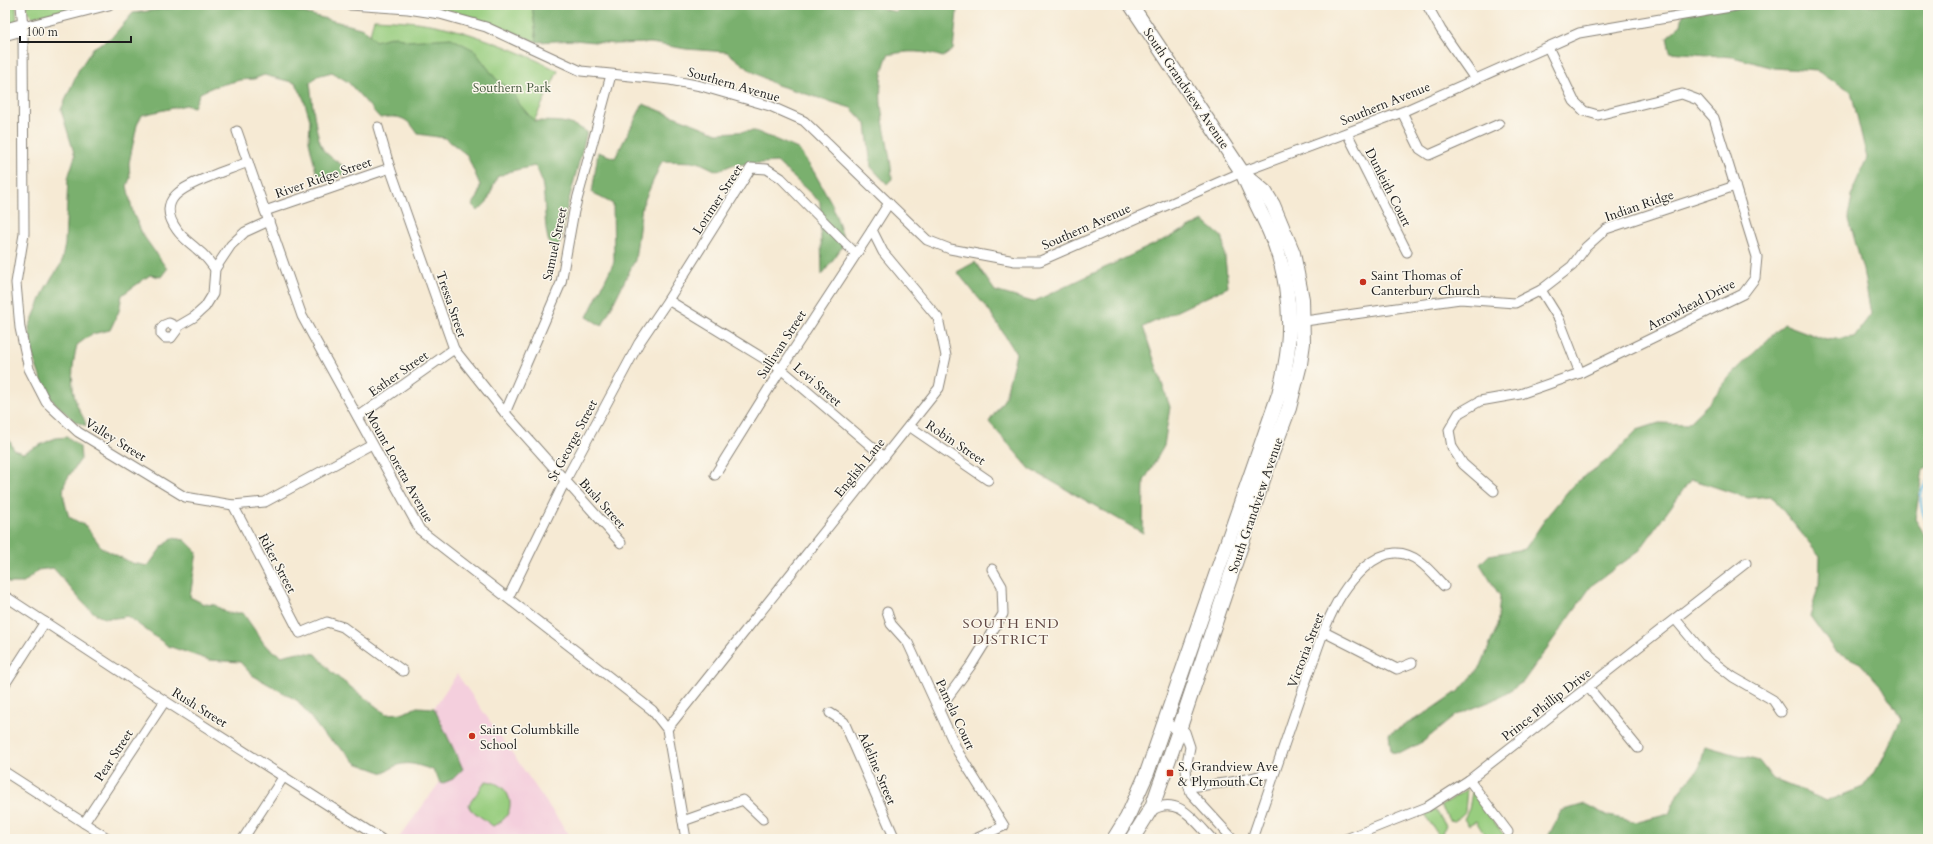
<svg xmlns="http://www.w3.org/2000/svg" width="1933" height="844" viewBox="0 0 1933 844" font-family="Cardo,serif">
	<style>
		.built { fill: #f4cfdd }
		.green { fill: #98cd7f; stroke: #5a744e }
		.forest { fill: #7ab06e; stroke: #4b6645 }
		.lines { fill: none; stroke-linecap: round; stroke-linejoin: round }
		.stream { stroke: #6ac1e7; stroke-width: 2 }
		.street-casing { stroke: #898378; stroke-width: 11 }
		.primary-casing { stroke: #898378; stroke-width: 16 }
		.highway-casing { stroke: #898378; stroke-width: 18 }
		.street { stroke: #fff; stroke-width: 9 }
		.primary { stroke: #fff; stroke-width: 14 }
		.highway { stroke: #fff; stroke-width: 16 }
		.poi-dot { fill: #c8321e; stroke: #fbf7ec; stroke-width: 1.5 }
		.labels { text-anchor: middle; stroke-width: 3; stroke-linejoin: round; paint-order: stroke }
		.street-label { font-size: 13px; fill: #1c1c1c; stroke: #fbf7ec }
		.park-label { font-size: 13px; fill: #475a3f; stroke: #fbf7ec }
		.poi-label { font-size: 13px; fill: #1c1c1c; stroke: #fbf7ec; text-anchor: start }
		.neighbourhood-label { font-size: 14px; letter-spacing: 1px; fill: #614843; stroke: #fbf7ec }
	</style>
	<rect width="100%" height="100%" fill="#fbf7ec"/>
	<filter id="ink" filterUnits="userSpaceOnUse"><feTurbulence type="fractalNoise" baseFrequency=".025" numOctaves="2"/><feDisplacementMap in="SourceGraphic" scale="8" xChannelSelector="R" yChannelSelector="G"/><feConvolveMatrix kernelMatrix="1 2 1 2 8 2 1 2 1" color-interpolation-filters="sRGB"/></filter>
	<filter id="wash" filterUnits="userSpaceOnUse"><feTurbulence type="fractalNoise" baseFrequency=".012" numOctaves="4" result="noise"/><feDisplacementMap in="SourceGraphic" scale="16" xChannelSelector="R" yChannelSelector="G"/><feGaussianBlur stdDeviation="0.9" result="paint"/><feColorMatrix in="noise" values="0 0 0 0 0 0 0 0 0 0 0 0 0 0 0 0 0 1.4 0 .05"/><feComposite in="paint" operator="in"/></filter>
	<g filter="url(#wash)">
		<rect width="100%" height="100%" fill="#f6ead4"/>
		<!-- built -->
		<polygon class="built" points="457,674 572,839 398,839 457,759 431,712"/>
		<!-- green -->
		<g class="green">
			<polygon points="5,5 16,5 17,24 5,29"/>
			<polygon points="26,5 89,5 33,17 29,13"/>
			<polygon points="402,5 532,5 537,42 497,25 453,11"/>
			<path d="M 374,19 C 394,20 415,21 435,25 C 472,32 525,53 558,71 L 524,142 L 365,52 Z"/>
			<path d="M 486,781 C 514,784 519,816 493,826 L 470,809 L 469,804 Z"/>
			<polygon points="1467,789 1465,812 1455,821 1449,820 1441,806"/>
			<polygon points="1472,792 1477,793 1490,812 1491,818 1507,839 1477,839 1484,834 1476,821 1468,825 1464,819 1469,809"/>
			<polygon points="1435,809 1446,826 1442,832 1446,839 1441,839 1425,815"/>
		</g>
		<!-- forest -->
		<g class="forest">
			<path d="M 196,5 L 293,10 L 364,29 L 375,41 L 395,36 L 408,41 L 451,38 L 474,50 L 496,79 L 512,91 L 520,105 L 534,121 C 557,122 566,119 587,132 L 566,211 L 561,241 L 557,248 L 551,248 C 540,223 550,186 535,166 L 511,171 L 497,177 L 487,202 L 478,211 L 472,205 L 478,197 L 480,185 L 467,155 L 445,138 L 418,134 C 407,117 399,115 380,118 L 348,82 L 332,72 L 317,76 L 310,83 C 312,98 316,143 325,152 C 332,159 342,164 349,171 L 337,178 L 326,180 L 316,172 L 309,141 L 310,120 L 304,100 L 296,83 L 264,75 L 254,79 L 240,80 L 213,87 L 200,93 L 194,107 L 186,105 L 142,115 L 137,125 L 129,163 L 130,178 L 127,186 L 133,213 L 143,235 L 167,269 L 161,277 L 150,275 L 122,295 L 119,311 L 110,330 L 92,334 L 77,345 C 72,365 70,386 77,405 C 80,413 85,418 86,426 L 74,421 L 47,395 L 31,352 L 29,327 L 46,287 L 61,264 L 65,244 L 68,178 L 75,156 L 61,110 L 78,71 L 93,48 L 112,37 L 133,13 Z"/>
			<path d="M 532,5 L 877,5 L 884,9 L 896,12 L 904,5 L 952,5 L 957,12 L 953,50 L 943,57 C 924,51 908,50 888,55 C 870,96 890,136 892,179 L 887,184 L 871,167 L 866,124 L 851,108 L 774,84 L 750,70 L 727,52 L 686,49 L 651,43 L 615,44 L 575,40 L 537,42 Z"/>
			<polygon points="1685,5 1928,5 1928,466 1923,470 1915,519 1928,540 1928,839 1544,839 1548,837 1561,811 1585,804 1608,816 1638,822 1669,814 1678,793 1700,766 1705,746 1759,761 1773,779 1827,801 1863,787 1882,761 1901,719 1883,688 1860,663 1835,651 1810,616 1819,584 1820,556 1771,496 1748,498 1691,479 1639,551 1592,585 1523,682 1494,700 1456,715 1424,741 1401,753 1391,752 1389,734 1431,710 1460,690 1481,666 1497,627 1500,596 1480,564 1489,555 1525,549 1548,515 1573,485 1610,458 1637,430 1659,423 1687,424 1709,403 1731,375 1784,324 1826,340 1854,337 1871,314 1863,270 1848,216 1854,187 1867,158 1851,91 1817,71 1774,68 1733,57 1670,52 1667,37 1681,25"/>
			<polygon points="643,104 717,133 755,131 798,149 814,172 832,204 845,243 822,275 820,202 777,162 732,165 717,171 698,162 662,161 642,206 635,260 602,326 587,317 614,262 613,204 592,193 598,152 615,158"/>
			<polygon points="1203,221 1223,238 1228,287 1143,327 1170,407 1164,446 1144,481 1143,533 1030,469 989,422 1005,398 1016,353 990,312 957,272 975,262 995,291 1033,302"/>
			<path d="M 5,431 L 14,450 L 23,453 L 55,438 L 68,437 L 80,447 L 81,459 C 62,486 59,484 69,517 L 86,526 L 102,548 L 132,563 L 148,566 L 161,548 L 172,538 L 185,540 L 197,552 L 190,597 L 204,604 L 215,605 L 227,613 L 243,613 L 265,645 L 281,656 L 298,652 L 316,654 L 331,672 L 386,714 L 404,713 L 417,707 L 434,708 L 463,769 L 453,779 L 441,784 L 433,770 C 411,763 404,759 384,773 L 356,763 L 345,751 L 324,735 L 298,701 L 252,675 L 240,662 L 209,660 L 168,646 L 127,616 C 118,618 107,620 99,616 C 83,607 66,581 53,568 L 38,570 L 24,583 L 9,583 L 5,578 Z"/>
		</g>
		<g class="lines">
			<!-- stream -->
			<path class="stream" d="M 1928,480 C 1916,494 1921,511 1928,526"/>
		</g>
	</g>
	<g filter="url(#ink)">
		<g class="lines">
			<defs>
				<g id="street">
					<polyline points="21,5 23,27 24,234 16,283 20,328 29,369 46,402 78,432 185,497 233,505 265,502 372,444"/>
					<polyline points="350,5 408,9 440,14 486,27 581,71 670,80 701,86 770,106 804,121 927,240 950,249 1015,261 1040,261 1242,172 1402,112 1579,33 1742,5"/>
					<polyline points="1427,5 1441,30 1475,79"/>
					<polyline points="23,27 109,5"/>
					<polyline points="1402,112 1420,149 1429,155 1499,124"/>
					<polyline points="378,127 390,168 454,349 505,413 621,543"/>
					<polyline points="237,131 302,316 420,530 652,710 667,729 686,839"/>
					<polyline points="1347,133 1407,252"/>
					<polyline points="265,211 390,168"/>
					<path d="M 215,269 C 210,263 206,256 199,251 C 192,244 183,239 177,230 C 154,198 186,186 211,176 C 223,171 236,167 248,162"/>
					<polyline points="1541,290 1559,319 1580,373"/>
					<polyline points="668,300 781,369 884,457"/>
					<polyline points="1298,322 1460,299 1515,303 1541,290 1572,266 1586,247 1606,229 1735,186"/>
					<polyline points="177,327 177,330 171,338 165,338 161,334 161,329 164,325 169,323 177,327 194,317 205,307 213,294 215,269 231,245 245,232 269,221"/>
					<polyline points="505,413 561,283 574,211 611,75"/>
					<polyline points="358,417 454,349"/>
					<polyline points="909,426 988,480"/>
					<polyline points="715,475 781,369 872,230"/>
					<polyline points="1494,491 1463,464 1452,447 1449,430 1459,413 1480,401 1520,394 1580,373 1743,294 1755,278 1757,257 1714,118 1698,100 1682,94 1598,115 1584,111 1574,101 1548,47"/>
					<polyline points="233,505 300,633 327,622 343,627 403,671"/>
					<polyline points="5,596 165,701 381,839"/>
					<polyline points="508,598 565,481 639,343 668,300 751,168 767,169 781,178 856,254"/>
					<polyline points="887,612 891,624 908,643 958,752 1004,826 975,839"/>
					<polyline points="1676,620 1706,656 1733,677 1773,700 1781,712"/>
					<polyline points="1324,632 1397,669 1412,663"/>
					<polyline points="5,684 45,622"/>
					<polyline points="1588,687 1638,748"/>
					<polyline points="939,709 972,664 1003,614 1002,586 992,569"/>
					<polyline points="830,713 844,722 895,839"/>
					<polyline points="1164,723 1185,732 1190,747 1186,768 1187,781 1191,793 1233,839"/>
					<polyline points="667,729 939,388 946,356 938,318 883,252 872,230 889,203"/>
					<polyline points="5,772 109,839"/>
					<polyline points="1469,780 1508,832"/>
					<path d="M 1189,787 C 1218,784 1247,781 1275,771"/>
					<path d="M 1149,812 C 1177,793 1194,820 1212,839"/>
					<polyline points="683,821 743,800 763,819"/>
					<polyline points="84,823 165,701"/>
					<polyline points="243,839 284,776"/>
					<path d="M 1252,839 C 1270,786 1288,734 1306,681 C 1317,652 1325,621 1342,594 C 1353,577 1373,554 1395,553 C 1416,552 1431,572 1444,586"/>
					<polyline points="1346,839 1427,807 1469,780 1746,563"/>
				</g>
				<g id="primary">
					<path d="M 1114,839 L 1127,818 L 1147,773 L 1279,394 C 1283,378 1287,362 1288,346 C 1292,309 1285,264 1269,230 C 1260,210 1250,192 1242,172 L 1131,5"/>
					<polyline points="1132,839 1152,807 1177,736 1271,456 1289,408 1300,364 1303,343 1302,299 1293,253 1273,205 1265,192 1244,174"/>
				</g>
				<polyline id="highway" points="5,32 23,27"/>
			</defs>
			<!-- street casing -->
			<use href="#street" class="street-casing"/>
			<!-- primary casing -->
			<use href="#primary" class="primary-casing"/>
			<!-- highway casing -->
			<use href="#highway" class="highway-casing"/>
			<!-- street -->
			<use href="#street" class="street"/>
			<!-- primary -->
			<use href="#primary" class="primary"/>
			<!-- highway -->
			<use href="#highway" class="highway"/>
		</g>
	</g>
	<!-- markers -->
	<g class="poi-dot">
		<circle cx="1363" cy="282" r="4"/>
		<circle cx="472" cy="736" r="4"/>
		<rect x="1166" y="769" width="8" height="8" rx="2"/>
	</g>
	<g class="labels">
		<!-- street labels -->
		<g class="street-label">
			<text transform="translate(734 84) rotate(16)" y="5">Southern Avenue</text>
			<text transform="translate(1187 88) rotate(56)" y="5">South Grandview Avenue</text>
			<text transform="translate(1385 103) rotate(-22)" y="5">Southern Avenue</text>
			<text transform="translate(323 177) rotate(-19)" y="5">River Ridge Street</text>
			<text transform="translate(1389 187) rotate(63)" y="5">Dunleith Court</text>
			<text transform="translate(717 199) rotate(-57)" y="5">Lorimer Street</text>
			<text transform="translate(1639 205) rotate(-19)" y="5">Indian Ridge</text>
			<text transform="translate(1086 226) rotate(-24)" y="5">Southern Avenue</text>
			<text transform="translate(554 244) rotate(-78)" y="5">Samuel Street</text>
			<text transform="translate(452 304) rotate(71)" y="5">Tressa Street</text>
			<text transform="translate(1691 304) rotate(-27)" y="5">Arrowhead Drive</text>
			<text transform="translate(781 344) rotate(-57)" y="5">Sullivan Street</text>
			<text transform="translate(398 373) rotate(-35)" y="5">Esther Street</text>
			<text transform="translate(818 384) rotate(41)" y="5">Levi Street</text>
			<text transform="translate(116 439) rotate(32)" y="5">Valley Street</text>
			<text transform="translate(572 440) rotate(-62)" y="5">St George Street</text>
			<text transform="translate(956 442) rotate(34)" y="5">Robin Street</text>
			<text transform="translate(400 466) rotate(61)" y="5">Mount Loretta Avenue</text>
			<text transform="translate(859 467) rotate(-51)" y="5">English Lane</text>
			<text transform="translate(603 503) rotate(48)" y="5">Bush Street</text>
			<text transform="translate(1255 505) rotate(-71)" y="5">South Grandview Avenue</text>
			<text transform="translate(278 563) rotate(62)" y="5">Riker Street</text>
			<text transform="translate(1305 650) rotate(-69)" y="5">Victoria Street</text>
			<text transform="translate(1546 704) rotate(-38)" y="5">Prince Phillip Drive</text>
			<text transform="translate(200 707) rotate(32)" y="5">Rush Street</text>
			<text transform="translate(956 714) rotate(65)" y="5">Pamela Court</text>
			<text transform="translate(113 755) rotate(-57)" y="5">Pear Street</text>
			<text transform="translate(878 768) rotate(67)" y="5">Adeline Street</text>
		</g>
		<!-- park labels -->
		<g class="park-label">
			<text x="512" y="92">Southern Park</text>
		</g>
		<!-- poi labels -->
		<g class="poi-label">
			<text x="1371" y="280">Saint Thomas of<tspan x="1371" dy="15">Canterbury Church</tspan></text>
			<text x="480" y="734">Saint Columbkille<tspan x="480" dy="15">School</tspan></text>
			<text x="1178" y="771">S. Grandview Ave<tspan x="1178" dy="15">&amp; Plymouth Ct</tspan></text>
		</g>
		<!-- neighbourhood labels -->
		<g class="neighbourhood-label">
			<text x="1011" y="628">SOUTH END<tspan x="1011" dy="16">DISTRICT</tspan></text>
		</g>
	</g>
	<!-- margin -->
	<rect width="1933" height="844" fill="none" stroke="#fbf7ec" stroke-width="20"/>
	<!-- scale -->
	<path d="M20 36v6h111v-6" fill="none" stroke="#1c1c1c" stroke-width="2"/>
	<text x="26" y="36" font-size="12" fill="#1c1c1c" stroke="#fbf7ec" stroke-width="3" paint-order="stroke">100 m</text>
</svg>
